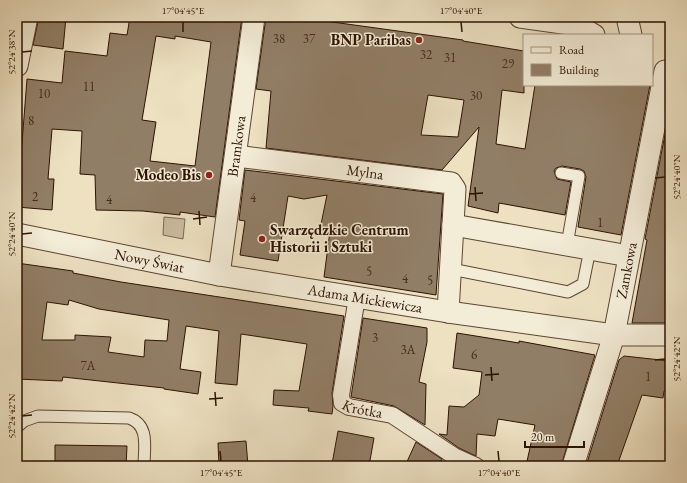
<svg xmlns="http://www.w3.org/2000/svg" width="687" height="483" viewBox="0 0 687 483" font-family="'EB Garamond',serif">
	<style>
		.green { fill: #ccbea1; stroke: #7c6852 }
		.building { fill: #917e66; stroke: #2d1202; fill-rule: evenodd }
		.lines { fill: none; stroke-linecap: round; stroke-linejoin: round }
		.service-casing { stroke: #5d4632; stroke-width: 13 }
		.pedestrian-casing { stroke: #5d4632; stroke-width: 18 }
		.minor-casing { stroke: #5d4632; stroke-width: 23 }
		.service { stroke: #f3ecd7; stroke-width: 11 }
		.pedestrian { stroke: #f3ecd7; stroke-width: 16 }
		.minor { stroke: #f3ecd7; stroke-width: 21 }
		.ticks { fill: none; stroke: #2d1202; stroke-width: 1.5 }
		.poi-dot { fill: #8f2418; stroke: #f3ecd7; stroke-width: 1.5 }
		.labels { text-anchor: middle; stroke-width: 3; stroke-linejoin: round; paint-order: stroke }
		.number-label { font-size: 13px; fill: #462d1b }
		.poi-label { font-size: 15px; font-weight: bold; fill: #2d1202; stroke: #f3ecd7; text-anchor: end }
		.street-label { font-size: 15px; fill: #2d1202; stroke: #f3ecd7 }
		.neatline { fill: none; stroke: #2d1202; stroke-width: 1.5 }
		.ticks-label { font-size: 10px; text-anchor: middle; fill: #2d1202 }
	</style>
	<rect width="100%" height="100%" fill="#ede1c2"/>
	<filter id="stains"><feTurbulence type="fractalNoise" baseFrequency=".005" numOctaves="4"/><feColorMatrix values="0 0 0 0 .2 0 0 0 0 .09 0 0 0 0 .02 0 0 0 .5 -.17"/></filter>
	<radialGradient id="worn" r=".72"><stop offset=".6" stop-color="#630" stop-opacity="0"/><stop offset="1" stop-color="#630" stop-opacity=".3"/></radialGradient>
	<!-- green -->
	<polygon class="green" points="164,217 185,219 183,239 163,235"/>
	<!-- building -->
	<g class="building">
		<polygon points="39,17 66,17 63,49 33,45"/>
		<path d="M 130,17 L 242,17 L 215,217 L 180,212 L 180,215 L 143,211 L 96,210 L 95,175 L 80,174 L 82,131 L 52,129 L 48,179 L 54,179 L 52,210 L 17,207 L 27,79 L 62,83 L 65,51 L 107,56 L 110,33 L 127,35 ZM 156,36 L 175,39 L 175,36 L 211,42 L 195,166 L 150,161 L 156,122 L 142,120 Z"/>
		<path d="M 266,17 L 296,17 L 463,40 L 463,41 L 524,51 L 524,93 L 502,90 L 496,144 L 525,149 L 535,85 L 650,85 L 621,235 L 578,227 L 586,177 L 584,171 L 580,169 L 562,166 L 556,168 L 554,171 L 557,179 L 571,182 L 565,215 L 499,203 L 498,213 L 468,206 L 479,127 L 442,170 L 266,148 L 271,91 L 256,89 ZM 428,95 L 464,100 L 458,137 L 421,135 Z"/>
		<polygon points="670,108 670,323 632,323 647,240 645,239"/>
		<polygon points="245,170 443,194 436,295 324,277 330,231 320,229 327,195 304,199 288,196 278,261 240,255 245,221 239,220"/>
		<path d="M 17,263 L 73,271 L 73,273 L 121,282 L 344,316 L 332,393 L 333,406 L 332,414 L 308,411 L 309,408 L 273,405 L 274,390 L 299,391 L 307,344 L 241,334 L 237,385 L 215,383 L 219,331 L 186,326 L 180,369 L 201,372 L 198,394 L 164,389 L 164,388 L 63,377 L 62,381 L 17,379 ZM 69,300 L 99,309 L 169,320 L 167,341 L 145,340 L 144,357 L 108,352 L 111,337 L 75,335 L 75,340 L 42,340 L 47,302 L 68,305 Z"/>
		<polygon points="363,318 427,328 427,342 419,382 426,384 425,425 394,406 351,397"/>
		<polygon points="457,333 519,343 519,341 595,355 561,466 526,466 535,425 498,419 495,436 477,434 476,456 459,448 439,434 447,435 449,406 464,407 479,395 482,372 453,368"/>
		<polygon points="624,356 670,361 670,391 664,391 663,398 642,395 617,466 586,466 619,360"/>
		<polygon points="338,431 374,438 369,466 332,464"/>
		<polygon points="246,441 248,466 219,466 218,443"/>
		<polygon points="416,442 442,459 439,466 405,466"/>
		<polygon points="55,445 127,446 126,466 55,466"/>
	</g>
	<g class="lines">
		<defs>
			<g id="service">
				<polyline points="561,173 579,176 567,245"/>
				<polyline points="451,269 568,292 583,284 590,249"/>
				<path d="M 17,427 L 24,421 L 38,416 L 129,418 C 150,425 144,448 144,466"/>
			</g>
			<g id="pedestrian">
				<path id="s1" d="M 357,297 L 341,395 L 342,403 L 349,407 L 392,415 L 454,456 L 476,466"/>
			</g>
			<g id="minor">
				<polyline points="520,17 577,25 594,35"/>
				<polyline points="627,17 631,35"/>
				<polyline points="17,66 27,17"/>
				<path id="s2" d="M 236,156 L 451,183 L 455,189 L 448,312"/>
				<polyline points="453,225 629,256"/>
				<path id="s3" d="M 17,234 L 219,275 L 448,312 L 614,335 L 670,335"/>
				<path id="s4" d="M 219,275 L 254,17"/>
				<path id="s5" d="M 573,466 L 614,335 L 665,71"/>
			</g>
		</defs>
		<!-- service casing -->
		<use href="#service" class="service-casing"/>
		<!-- pedestrian casing -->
		<use href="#pedestrian" class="pedestrian-casing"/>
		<!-- minor casing -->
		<use href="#minor" class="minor-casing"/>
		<!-- service -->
		<use href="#service" class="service"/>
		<!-- pedestrian -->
		<use href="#pedestrian" class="pedestrian"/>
		<!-- minor -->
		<use href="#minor" class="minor"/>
	</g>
	<!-- ticks -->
	<path class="ticks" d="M 183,22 L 183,32M 461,22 L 462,32M 22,52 L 32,51M 655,178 L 665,177M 475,187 L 476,201M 469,194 L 483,193M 199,211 L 200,225M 193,219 L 207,217M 22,234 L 32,233M 655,360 L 665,359M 491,367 L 492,381M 485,375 L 499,374M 215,392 L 216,406M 209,399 L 223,398M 22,416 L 32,415M 220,451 L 221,461M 498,451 L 499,461"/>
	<!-- markers -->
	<g class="poi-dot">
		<circle cx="419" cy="40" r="4"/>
		<circle cx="209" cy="175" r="4"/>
		<circle cx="262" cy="239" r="4"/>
	</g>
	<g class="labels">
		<!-- number labels -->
		<g class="number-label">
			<text x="279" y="43">38</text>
			<text x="309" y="43">37</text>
			<text x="426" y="59">32</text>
			<text x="450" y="62">31</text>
			<text x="508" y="68">29</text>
			<text x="89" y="91">11</text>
			<text x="44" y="98">10</text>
			<text x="476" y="100">30</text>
			<text x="31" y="125">8</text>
			<text x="35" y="201">2</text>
			<text x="253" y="202">4</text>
			<text x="109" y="204">4</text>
			<text x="600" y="227">1</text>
			<text x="369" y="276">5</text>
			<text x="405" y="283">4</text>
			<text x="430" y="285">5</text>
			<text x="375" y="342">3</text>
			<text x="408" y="354">3A</text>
			<text x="474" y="359">6</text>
			<text x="88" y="370">7A</text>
			<text x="648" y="381">1</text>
		</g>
		<!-- poi labels -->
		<g class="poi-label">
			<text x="411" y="45">BNP Paribas</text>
			<text x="201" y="180">Modeo Bis</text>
			<text x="270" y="235" text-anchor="start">Swarzędzkie Centrum<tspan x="270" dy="17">Historii i Sztuki</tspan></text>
		</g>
		<!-- street labels -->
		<g class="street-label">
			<text dy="5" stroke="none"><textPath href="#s4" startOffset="130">Bramkowa</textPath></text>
			<text dy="5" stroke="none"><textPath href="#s2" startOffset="130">Mylna</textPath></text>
			<text dy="5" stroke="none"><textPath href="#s3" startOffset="135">Nowy Świat</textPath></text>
			<text dy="5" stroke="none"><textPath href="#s5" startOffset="203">Zamkowa</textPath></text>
			<text dy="5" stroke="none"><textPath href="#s3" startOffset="354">Adama Mickiewicza</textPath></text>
			<text dy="5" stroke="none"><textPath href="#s1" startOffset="129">Krótka</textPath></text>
		</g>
	</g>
	<!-- margin -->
	<rect width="687" height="483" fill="none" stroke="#ede1c2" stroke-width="44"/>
	<!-- legend -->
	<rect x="523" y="34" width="130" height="52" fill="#f3ecd7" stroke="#a49582"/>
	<rect x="531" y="47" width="20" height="6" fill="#f3ecd7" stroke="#a49582"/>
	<text x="559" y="54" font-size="12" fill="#2d1202">Road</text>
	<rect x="531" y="64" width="20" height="12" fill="#917e66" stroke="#a49582"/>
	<text x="559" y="74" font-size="12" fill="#2d1202">Building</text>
	<!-- scale -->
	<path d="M525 441v6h59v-6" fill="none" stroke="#2d1202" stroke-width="2"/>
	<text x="531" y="441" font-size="12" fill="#2d1202" stroke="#f3ecd7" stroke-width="3" paint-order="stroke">20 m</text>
	<rect x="22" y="22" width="643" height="439" class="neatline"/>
	<g class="ticks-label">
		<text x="183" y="14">17°04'45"E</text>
		<text x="461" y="14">17°04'40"E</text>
		<text transform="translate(11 52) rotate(-90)" y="4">52°24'38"N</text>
		<text transform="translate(676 177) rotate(-90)" y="4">52°24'40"N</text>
		<text transform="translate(11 234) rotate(-90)" y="4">52°24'40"N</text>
		<text transform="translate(676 359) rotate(-90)" y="4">52°24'42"N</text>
		<text transform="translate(11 416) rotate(-90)" y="4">52°24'42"N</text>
		<text x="221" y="476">17°04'45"E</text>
		<text x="499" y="476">17°04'40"E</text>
	</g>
	<rect width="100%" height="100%" filter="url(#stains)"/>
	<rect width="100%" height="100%" fill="url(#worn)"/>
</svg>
